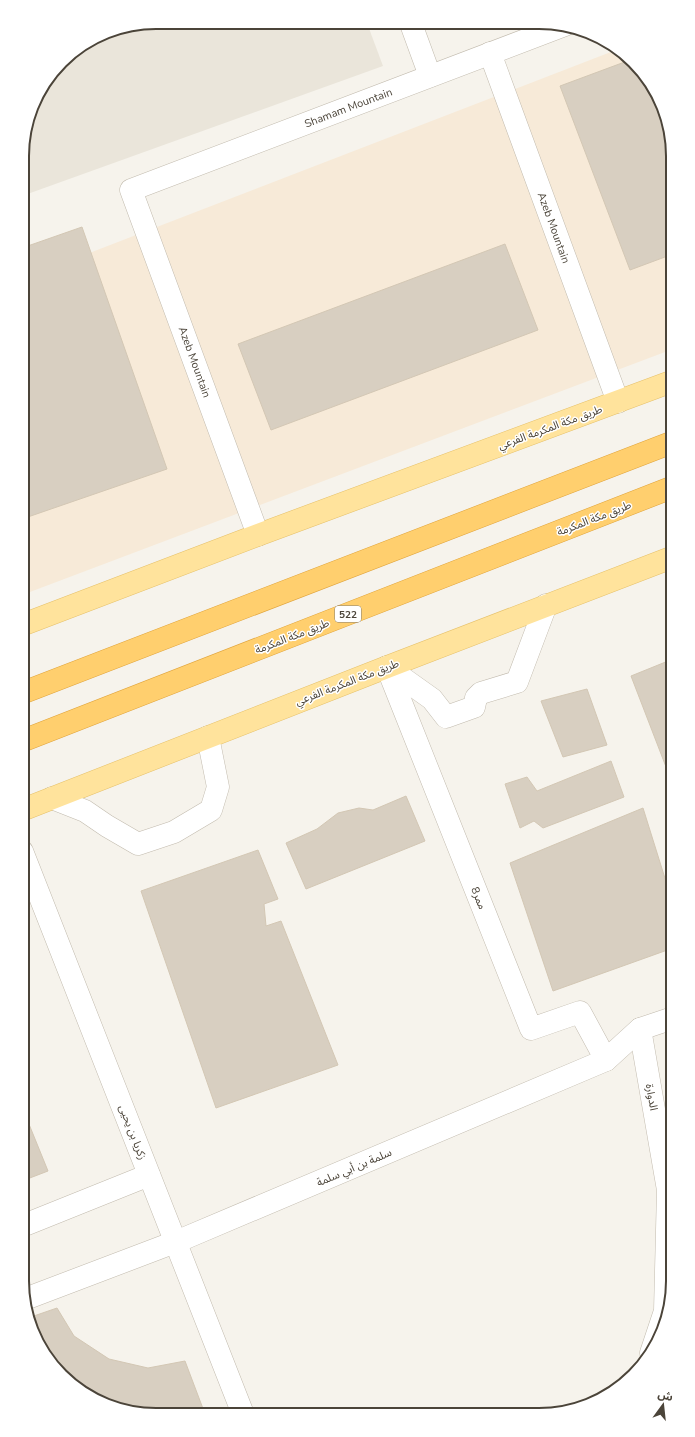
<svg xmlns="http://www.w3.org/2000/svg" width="695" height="1437" viewBox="0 0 695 1437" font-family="'Nunito Sans','Noto Sans Arabic',sans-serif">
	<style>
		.residential { fill: #eae5da }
		.commercial { fill: #f7ead8 }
		.building { fill: #d8cfc1; stroke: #d3c7b4 }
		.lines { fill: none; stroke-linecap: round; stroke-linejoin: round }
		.minor-casing { stroke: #c2bbae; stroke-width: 23 }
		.major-casing { stroke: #e6c16a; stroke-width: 23 }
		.highway-casing { stroke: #e0a43c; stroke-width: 23 }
		.minor { stroke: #fff; stroke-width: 22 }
		.major { stroke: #ffe39c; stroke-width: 22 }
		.highway { stroke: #ffcf6e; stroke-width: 22 }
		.labels { text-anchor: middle; stroke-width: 3; stroke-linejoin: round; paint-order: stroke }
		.shield { fill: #fff; stroke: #817c74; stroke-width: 1 }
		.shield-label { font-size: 10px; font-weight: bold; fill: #4b4439 }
		.street-label { font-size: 11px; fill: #4b4439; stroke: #fff }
		.rim { fill: none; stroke: #4b4439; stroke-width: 2 }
	</style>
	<rect width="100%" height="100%" fill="#f6f3ec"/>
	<!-- residential -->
	<polygon class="residential" points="156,22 367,23 383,66 22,196 22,147 36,97 68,56 105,32"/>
	<!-- commercial -->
	<polygon class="commercial" points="616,50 627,56 666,113 673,156 673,349 22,595 22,279"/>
	<!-- building -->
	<g class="building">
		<polygon points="630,60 666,113 673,156 673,254 630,270 560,86"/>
		<polygon points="82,227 167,469 22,519 22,248"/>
		<polygon points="505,244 538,330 271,430 238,344"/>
		<polygon points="673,659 673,785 631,676"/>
		<polygon points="587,689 607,745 563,757 541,701"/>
		<polygon points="611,761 624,797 543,828 534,821 520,828 505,784 527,777 537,791"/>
		<polygon points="406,796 425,841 306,889 286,843 317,829 338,813 359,808 373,810"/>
		<polygon points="643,808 673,904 673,948 553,991 510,863"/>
		<polygon points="258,850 278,899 264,904 266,926 281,921 338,1065 216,1108 141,891"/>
		<polygon points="22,1107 48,1171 22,1181"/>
		<polygon points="57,1308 74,1336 109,1359 148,1368 185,1361 205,1414 139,1414 97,1401 68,1382 29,1324 28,1318"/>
	</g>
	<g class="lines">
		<defs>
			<g id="minor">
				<polyline points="411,24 430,76"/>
				<path id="s1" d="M 490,53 L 618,402"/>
				<path id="s2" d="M 258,535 L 131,190 L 565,25"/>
				<polyline points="387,667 531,1029 580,1012 606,1060"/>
				<polyline points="387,667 432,699 446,717 474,707 476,698 481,693 517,682 546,605"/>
				<polyline points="52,798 85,811 107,826 138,844 174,832 211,810 218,787 208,737"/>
				<polyline points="22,851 243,1414"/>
				<polyline points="640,1029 668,1190 665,1311 651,1353"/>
				<polyline points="22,1226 149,1175"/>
				<polyline points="25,1299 183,1239 606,1060 640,1029 673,1018"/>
			</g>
			<g id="major">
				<polyline points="22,625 258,535 673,381"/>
				<polyline points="22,810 387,667 673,557"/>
			</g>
			<g id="highway">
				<polyline points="22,693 673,442"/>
				<polyline points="22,741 673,487"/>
			</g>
		</defs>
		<!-- minor casing -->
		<use href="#minor" class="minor-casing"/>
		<!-- major casing -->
		<use href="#major" class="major-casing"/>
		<!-- highway casing -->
		<use href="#highway" class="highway-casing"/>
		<!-- minor -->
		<use href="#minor" class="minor"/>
		<!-- major -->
		<use href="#major" class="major"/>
		<!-- highway -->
		<use href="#highway" class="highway"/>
	</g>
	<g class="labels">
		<!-- shield labels -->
		<rect class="shield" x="335" y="606" width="26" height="16" rx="3"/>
		<g class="shield-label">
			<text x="348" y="618">522</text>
		</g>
		<!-- street labels -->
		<g class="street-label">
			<text dy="4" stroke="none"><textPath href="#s2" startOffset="600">Shamam Mountain</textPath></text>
			<text dy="4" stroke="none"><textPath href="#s1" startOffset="186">Azeb Mountain</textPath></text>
			<text transform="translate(195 362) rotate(70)" y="4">Azeb Mountain</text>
			<text transform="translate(550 427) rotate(-20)" y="4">طريق مكة المكرمة الفرعي</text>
			<text transform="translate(594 518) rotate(-21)" y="4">طريق مكة المكرمة</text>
			<text transform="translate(292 636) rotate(-21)" y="4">طريق مكة المكرمة</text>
			<text transform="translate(347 682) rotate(-21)" y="4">طريق مكة المكرمة الفرعي</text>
			<text transform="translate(479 898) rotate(68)" y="4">ممر8</text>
			<text transform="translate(652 1097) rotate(80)" y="4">الدوارة</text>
			<text transform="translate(133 1132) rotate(69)" y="4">زكريا بن يحيى</text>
			<text transform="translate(354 1167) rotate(-23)" y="4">سلمة بن أبي سلمة</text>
		</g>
	</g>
	<!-- crop -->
	<path d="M0 0H695V1437H0ZM156 29H539A127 127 0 0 1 666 156V1281A127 127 0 0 1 539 1408H156A127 127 0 0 1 29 1281V156A127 127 0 0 1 156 29Z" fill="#fff" fill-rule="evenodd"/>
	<path class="rim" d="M156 29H539A127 127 0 0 1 666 156V1281A127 127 0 0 1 539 1408H156A127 127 0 0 1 29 1281V156A127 127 0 0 1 156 29Z"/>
	<!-- north arrow -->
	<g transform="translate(663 1405) rotate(15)" stroke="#ffffff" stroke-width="3" paint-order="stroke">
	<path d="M0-3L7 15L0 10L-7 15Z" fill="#4b4439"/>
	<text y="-6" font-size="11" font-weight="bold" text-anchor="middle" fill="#4b4439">ش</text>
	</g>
</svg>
